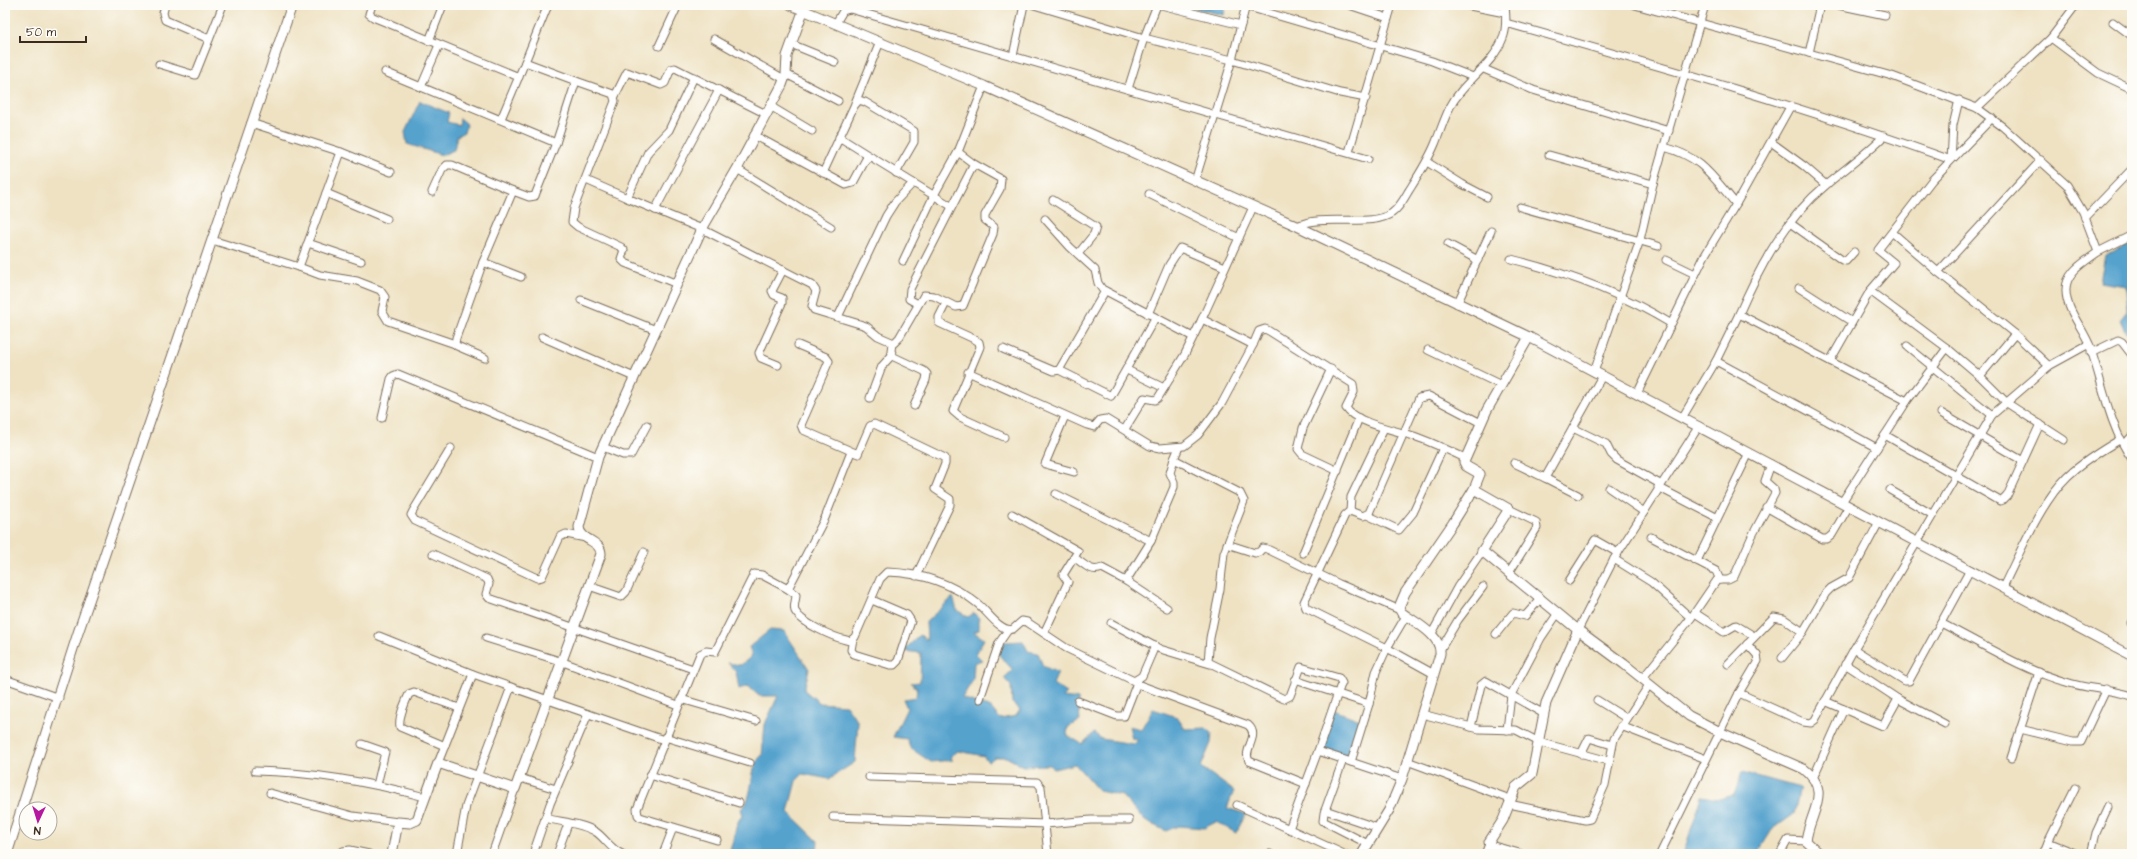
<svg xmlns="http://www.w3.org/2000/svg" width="2137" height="859" viewBox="0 0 2137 859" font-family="'Architects Daughter',sans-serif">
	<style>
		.water { fill: #54a2cd; stroke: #486676 }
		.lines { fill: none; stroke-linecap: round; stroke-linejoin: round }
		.minor-casing { stroke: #7a6a58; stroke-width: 9 }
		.tertiary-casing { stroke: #7a6a58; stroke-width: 11 }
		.minor { stroke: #fff; stroke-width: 7 }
		.tertiary { stroke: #fff; stroke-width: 9 }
	</style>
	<rect width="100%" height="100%" fill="#fdfcf7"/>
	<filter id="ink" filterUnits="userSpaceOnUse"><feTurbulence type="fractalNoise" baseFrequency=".025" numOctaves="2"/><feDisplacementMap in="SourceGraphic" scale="8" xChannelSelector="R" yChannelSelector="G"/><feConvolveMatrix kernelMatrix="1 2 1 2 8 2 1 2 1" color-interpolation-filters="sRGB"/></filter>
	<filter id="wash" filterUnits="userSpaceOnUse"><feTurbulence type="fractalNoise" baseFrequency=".012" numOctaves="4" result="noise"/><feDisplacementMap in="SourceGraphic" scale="16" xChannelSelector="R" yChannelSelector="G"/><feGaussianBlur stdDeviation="0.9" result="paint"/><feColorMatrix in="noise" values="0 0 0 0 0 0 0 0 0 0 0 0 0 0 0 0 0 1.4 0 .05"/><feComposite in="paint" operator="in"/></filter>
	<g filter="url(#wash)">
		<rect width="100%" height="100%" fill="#efe2c3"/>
		<!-- water -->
		<g class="water">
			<polygon points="1181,5 1226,5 1224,15"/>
			<polygon points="420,101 449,113 447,122 459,125 460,118 467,124 464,132 457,136 454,150 442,155 407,144 405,132"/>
			<polygon points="2132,242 2132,332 2126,332 2120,320 2127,311 2126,286 2100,282 2105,255"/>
			<polygon points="953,597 957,610 968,617 974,613 979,618 979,630 974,632 984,639 976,654 982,660 974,663 973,680 962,698 991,708 1000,719 1016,716 1020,710 1012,703 1011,686 1004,678 1013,670 998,654 1004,642 1023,641 1028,651 1038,653 1043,666 1058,673 1053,684 1067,693 1063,697 1078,699 1080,721 1068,727 1067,735 1082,744 1094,733 1101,739 1134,744 1138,740 1132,739 1129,726 1141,729 1153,709 1177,717 1185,729 1206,728 1212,733 1211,743 1201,767 1234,791 1227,808 1246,814 1236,833 1216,822 1204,828 1178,826 1166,831 1145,821 1122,796 1099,791 1075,764 1054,769 1049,765 1023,766 1006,757 995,757 988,762 984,756 958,751 950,757 953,760 931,762 910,748 907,739 893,737 907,708 903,699 916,697 917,688 911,683 920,682 921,653 903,651 920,635 927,640 926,622"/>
			<path d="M 770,630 L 784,631 L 809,669 L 804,690 L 820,703 L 846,705 L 858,722 L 855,762 L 829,779 L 803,774 L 796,781 L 788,812 L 818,841 L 817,854 L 727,854 C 737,841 732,825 743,815 L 741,809 C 756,796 747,769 762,755 L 765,724 L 778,696 L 759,696 L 748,686 L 739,689 L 736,672 L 728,663 L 741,665 L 752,656 L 749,647 Z"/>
			<polygon points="1334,710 1360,720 1351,754 1344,757 1326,751 1322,741"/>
			<polygon points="1742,772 1800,788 1794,814 1772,830 1757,854 1683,854 1702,796 1719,799 1734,795"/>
		</g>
	</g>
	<g filter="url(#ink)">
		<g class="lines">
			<defs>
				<g id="minor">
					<polyline points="165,5 163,13 165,20 209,39"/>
					<polyline points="372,5 369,14 373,17 519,77"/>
					<polyline points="538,5 547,8"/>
					<polyline points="1034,5 1144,38 1232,60 1340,93 1366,98"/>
					<polyline points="1161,5 1241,25"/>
					<polyline points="1349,5 1388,18"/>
					<polyline points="1465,5 1505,13"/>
					<path d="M 1635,5 L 1892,76 L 1977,108 L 2003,127 L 2067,185 L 2083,212 L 2098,252 C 2085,262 2065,272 2066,291 C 2066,309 2082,327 2089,344 C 2102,380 2109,427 2132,459"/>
					<polyline points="1838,5 1885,15"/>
					<polyline points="1245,6 1432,61 1473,77"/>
					<polyline points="2113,22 2132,36"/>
					<polyline points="836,23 843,11 850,9 1368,159"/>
					<path d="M 1506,23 C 1655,65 1805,107 1951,160 L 1953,125 L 1959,100"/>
					<polyline points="2051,38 2098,73 2132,89"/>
					<polyline points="714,39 784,79"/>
					<polyline points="429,41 443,5"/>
					<polyline points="791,44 835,62"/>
					<polyline points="659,46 678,5"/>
					<polyline points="1809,53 1820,5"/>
					<polyline points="1013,56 1024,5"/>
					<polyline points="159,64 195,75 223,5"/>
					<polyline points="1484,69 1533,90 1669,131"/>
					<polyline points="385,72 556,143"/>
					<polyline points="786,74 838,101"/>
					<polyline points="694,77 669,130 648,152 627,198 702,229 812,285 816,291 812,306 814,310 866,326 878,336 894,343 899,338 924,295 934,296 956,307 963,306 993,234 994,227 985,220 985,215 1000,189 1001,179 974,164 958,152 984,86"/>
					<polyline points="576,81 613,94 615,101 574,208 572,222 578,227 621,247 624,250 621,259 625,263 677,284"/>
					<polyline points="421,87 439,45"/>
					<polyline points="1128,89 1144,38 1157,5"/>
					<polyline points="615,96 627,72 661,85 665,83 671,69 675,68 766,114"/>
					<polyline points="855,103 880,42"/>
					<polyline points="770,106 812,131"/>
					<polyline points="1977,108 2051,38 2076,5"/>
					<polyline points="501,119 525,62"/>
					<polyline points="251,123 341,152 391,172"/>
					<polyline points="754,135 846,185 853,183 866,159 871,157 951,206"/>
					<path d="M 1884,136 C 1866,154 1846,168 1826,185 C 1785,219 1760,266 1739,314 L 1907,401"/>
					<polyline points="839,137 871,157"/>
					<polyline points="1771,142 1804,166 1826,185"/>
					<polyline points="1349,152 1392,5"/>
					<polyline points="1549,155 1653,184"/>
					<polyline points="1427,162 1462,184 1487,197"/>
					<polyline points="737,169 831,227"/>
					<polyline points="823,173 854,106 859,100 865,102 914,131 914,142 896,173"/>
					<polyline points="586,180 627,198"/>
					<polyline points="1195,181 1232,60 1246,5"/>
					<polyline points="432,192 442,170 447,165 452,165 513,191"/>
					<polyline points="326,193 387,219"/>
					<polyline points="1149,194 1239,238"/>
					<polyline points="1053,200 1096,227 1094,234 1078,254"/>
					<polyline points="1736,204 1790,107"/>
					<path d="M 1253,207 L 1202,319 L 1253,345 L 1259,331 L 1265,329 L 1269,331 L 1353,384 L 1354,392 L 1346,408 C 1355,423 1398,431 1414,436 C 1431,442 1448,450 1465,458"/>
					<polyline points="1520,207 1658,246"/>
					<polyline points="655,210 719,90"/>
					<polyline points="2085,218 2132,169"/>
					<polyline points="1045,219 1070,247 1095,270 1098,283 1102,289 1193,337"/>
					<polyline points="1790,223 1842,260 1846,261 1854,252"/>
					<path d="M 1297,226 C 1323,213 1372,228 1392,213 C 1399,208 1404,199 1408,192 C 1418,176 1428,161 1435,144 C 1440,132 1444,119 1450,107 C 1464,80 1492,67 1503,38 C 1507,28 1506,16 1505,5"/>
					<polyline points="1893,233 1938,272"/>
					<polyline points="212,240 299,267 320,275 357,281 380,290 385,297 382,311 388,321 455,344"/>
					<polyline points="308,243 361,261"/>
					<polyline points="1448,244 1478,260"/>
					<polyline points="2098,252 2132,235"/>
					<path d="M 1511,259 C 1567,273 1621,293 1670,323"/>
					<polyline points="1666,260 1695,274"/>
					<polyline points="903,261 934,195 958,152"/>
					<polyline points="483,262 521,277"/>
					<polyline points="299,267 341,152"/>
					<polyline points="1799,288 1852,322"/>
					<polyline points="1870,291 1894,263 1878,250 1932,180 1992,118"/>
					<polyline points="581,300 656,330"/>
					<polyline points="946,303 939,317 939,323 974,339 979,342 980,347 953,411 960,417 1004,437"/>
					<polyline points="918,304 909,299 910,289 974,164"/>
					<polyline points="1457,304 1491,231"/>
					<polyline points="1148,314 1169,265 1180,248 1225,267"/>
					<polyline points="838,317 886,216 895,202 913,183"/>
					<polyline points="2015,334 2049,366"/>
					<polyline points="542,337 634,377"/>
					<polyline points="892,343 891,351 894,357 924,371 927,374 926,380 914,406"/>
					<polyline points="798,345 826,357 829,361 801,425 803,430 858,454 870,426 874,424 945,458 945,464 935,489 950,499 950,505 916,576"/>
					<polyline points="1907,346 1992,415"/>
					<polyline points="1003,349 1054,371 1059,370 1105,291"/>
					<polyline points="1428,350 1501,385"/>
					<polyline points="2091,353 2118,340 2122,342 2132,355"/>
					<polyline points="485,358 457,346 455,344 456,338 483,262 513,191 529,197 535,196 536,193 556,143 576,81 525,62 548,5"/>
					<polyline points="1716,361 1877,448"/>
					<polyline points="1830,361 1870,291 1947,348"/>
					<polyline points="778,365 761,358 759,353 782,303 782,298 774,295 772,291 783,270"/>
					<polyline points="1331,369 1303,428 1298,449 1302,454 1338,471"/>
					<polyline points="1059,370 1111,396 1155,318"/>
					<polyline points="1127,370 1164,388"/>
					<polyline points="968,372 1087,425 1094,427 1100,420 1106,419 1150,446 1160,448 1184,446 1198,435 1222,403 1253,345"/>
					<polyline points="1594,372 1640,240 1653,184 1705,5"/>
					<polyline points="1980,376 2007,403 2064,440"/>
					<path d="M 1637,394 L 1705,255 L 1736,204 C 1712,176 1702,157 1664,147"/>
					<polyline points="870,398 882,366 892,355"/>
					<polyline points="1941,413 2023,461"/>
					<polyline points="1065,416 1045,464 1074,472"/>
					<polyline points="382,418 391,379 393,376 398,374 598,457"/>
					<polyline points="1682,418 1716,361 1739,314"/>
					<polyline points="1573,428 1606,444 1611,454 1617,460 1660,484"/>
					<polyline points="1125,429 1144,398 1155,400 1158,398 1185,354 1202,319"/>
					<polyline points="1885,435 2000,501 2003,500 2007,496 2040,424"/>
					<polyline points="2124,445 2132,436"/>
					<polyline points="603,447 623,455 631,455 647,425"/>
					<polyline points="1179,447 1174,459 1240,493 1244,501 1224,553 1220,589 1210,638 1208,662 1284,699 1290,696 1301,667 1339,678 1342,683 1340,687 1318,751 1402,779"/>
					<polyline points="451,448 413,511 411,515 415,521 537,578 542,577 560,537 566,534 586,538"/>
					<polyline points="1514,463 1545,478"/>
					<polyline points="1658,487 1716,517"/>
					<polyline points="1609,488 1644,512"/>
					<polyline points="1890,490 1933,515"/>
					<polyline points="1056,494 1151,541"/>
					<polyline points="1578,495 1545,478 1602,376"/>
					<polyline points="1842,502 1907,401 1947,348 1980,376 2015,334 1938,272 2041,160"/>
					<polyline points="1766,507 1822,539 1827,539 1832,535 1849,506"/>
					<polyline points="1509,509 1536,522 1537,528 1509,573"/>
					<polyline points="1350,511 1351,497 1384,428"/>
					<polyline points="1012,514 1078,551 1063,575 1068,582 1044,633"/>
					<polyline points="1367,515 1399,530 1413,513 1443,448"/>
					<polyline points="1651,537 1716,571 1720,580"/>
					<polyline points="1227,544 1255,553 1259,552 1263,548 1267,549 1339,584 1400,610"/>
					<polyline points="1303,553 1359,418"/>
					<polyline points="433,554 487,579 489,584 486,594 489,598 693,669"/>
					<path d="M 1075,558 C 1084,564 1091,573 1102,568 L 1126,581"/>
					<polyline points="1614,559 1699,426"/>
					<polyline points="1697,561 1749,453"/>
					<polyline points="1569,581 1595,540 1618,553"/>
					<polyline points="589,586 621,597 626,592 644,552"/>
					<path d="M 2003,587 C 2020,553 2040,503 2068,476 C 2084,461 2102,450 2121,439"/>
					<path d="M 788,589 L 796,595 C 796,600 793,606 795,611 C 801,623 833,637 846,640 L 850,641 L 855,637 L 880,579 L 887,572 C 920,573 952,583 978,604 C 987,611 1001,633 1013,629 L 1022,621 L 1027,622 L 1066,648 L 1134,681 L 1142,676 L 1155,646"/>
					<polyline points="1167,608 1126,581 1151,541 1174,487 1174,482 1170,473 1174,459"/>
					<polyline points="1695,613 1724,632 1736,625 1754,636"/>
					<polyline points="1406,616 1387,648 1306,608 1304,602 1345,515 1350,511 1363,516 1369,513 1419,398 1429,396 1481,423"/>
					<polyline points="1691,618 1717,580 1728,580 1734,577 1752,536 1775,493 1774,489 1765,481 1771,464"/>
					<polyline points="1111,623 1160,649 1210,664"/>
					<path d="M 1941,623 C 1980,643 2023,670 2066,682 C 2087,689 2110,689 2132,696"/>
					<polyline points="2131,623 2132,621"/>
					<polyline points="1578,630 1614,559 1651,582 1691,618 1642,679"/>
					<polyline points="1496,634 1513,613 1525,616 1541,598"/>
					<polyline points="1431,635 1458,586 1482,551"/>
					<polyline points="379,636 473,674 664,740"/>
					<polyline points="486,638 563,662 678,705"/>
					<polyline points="853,639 851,650 854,654 890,665 894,665 898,661 911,621 907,615 872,600"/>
					<polyline points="1854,649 1992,415 2049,366 2089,344"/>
					<polyline points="1440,650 1458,620 1483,587"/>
					<polyline points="1782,658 1803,632 1826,593 1831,588 1849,578 1879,522"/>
					<polyline points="1728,664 1774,617 1784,619 1803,632"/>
					<polyline points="1845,664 1898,699 1945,724"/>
					<polyline points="5,679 59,698"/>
					<polyline points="1295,680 1369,704"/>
					<path d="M 1137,684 L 1248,725 C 1261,736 1242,749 1249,761 L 1306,784"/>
					<polyline points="1739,693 1758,661 1757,655 1747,644"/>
					<polyline points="681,699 756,721"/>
					<polyline points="980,699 999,643 1008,630"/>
					<polyline points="1597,700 1626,718"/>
					<polyline points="1078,701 1117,716 1124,716 1138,680"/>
					<polyline points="1825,701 1883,726 1898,699"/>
					<polyline points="1422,714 1479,729 1516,730 1539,742 1609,761"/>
					<polyline points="1621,726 1706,759"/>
					<polyline points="1471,727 1481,685 1486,681 1544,714"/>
					<polyline points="2020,729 2073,742 2081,742 2106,689"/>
					<polyline points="1507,730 1511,695 1541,638 1558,613"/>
					<polyline points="665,737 750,763"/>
					<polyline points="362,744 385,752 377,785"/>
					<path d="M 445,746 L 400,727 C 398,717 405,703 409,694 L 414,692 L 459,708"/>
					<polyline points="1581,754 1589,738 1612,745"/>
					<polyline points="2011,758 2039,672"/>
					<polyline points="1343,760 1324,813 1323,821 1368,844"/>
					<polyline points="1407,761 1510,799"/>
					<polyline points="1351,762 1369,704 1376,672 1387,648 1434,674"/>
					<polyline points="438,763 473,674"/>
					<path d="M 255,771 C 313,772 369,782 425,797"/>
					<polyline points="650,775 739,803"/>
					<polyline points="1814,776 1844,709"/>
					<polyline points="869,777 1037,782 1041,787 1048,854"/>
					<polyline points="520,778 556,789"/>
					<polyline points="270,793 353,816 398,822"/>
					<polyline points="1509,804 1585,820 1590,819 1605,785 1614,739 1649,685"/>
					<polyline points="1237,805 1344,854"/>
					<polyline points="1325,810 1378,828"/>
					<polyline points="833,817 1046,824 1091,820 1129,820"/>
					<path d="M 545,818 C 560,822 582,823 596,832 C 606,839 610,849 622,854"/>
					<polyline points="1289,829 1318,751"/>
					<polyline points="717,840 640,817 638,815 637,809 700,654 706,651 715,652 754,574 762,575 788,589 825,518 851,452"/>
					<polyline points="2048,842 2075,788"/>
					<polyline points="341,854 343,851 350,850 369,854"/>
					<polyline points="457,854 466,806 511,687"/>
					<polyline points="492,854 515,789"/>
					<polyline points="533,854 550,804 588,714"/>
					<polyline points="557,854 568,824"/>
					<polyline points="663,854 673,828"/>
					<polyline points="1269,854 1270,854"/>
					<polyline points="1485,854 1489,844"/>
					<polyline points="1660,854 1739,693 1803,722 1811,723 1815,720 1854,649 1905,681 1909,681 1970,570"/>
					<polyline points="1780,854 1788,840 1806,841"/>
					<polyline points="2043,854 2048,842 2077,854"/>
					<polyline points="2091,854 2096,833 2108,807"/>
				</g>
				<g id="tertiary">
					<polyline points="791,5 984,86 1297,226 1529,337 2132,656"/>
					<path d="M 1529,337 L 1487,410 L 1464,462 L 1466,466 L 1480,474 L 1474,489 L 1509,509 L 1482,551 L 1578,630 L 1624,664 L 1689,716 L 1722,733 L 1804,769 C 1833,792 1809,813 1806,841 L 1820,854"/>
					<polyline points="7,854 78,633 292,5"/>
					<path d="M 392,854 L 398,822 L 410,823 L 417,820 L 438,763 L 515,789 L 601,554 C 601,540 580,541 579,527 L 598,457 L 702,229 L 737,169 L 782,85 L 786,74 L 787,56 L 805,6"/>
					<path d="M 1362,854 L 1389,810 L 1402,779 L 1440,654 C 1442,635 1414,622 1401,612 L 1399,607 L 1405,593 L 1453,523 L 1474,489"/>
					<polyline points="1519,854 1490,846 1489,842 1503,820 1516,787 1532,774 1546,703 1578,630"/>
				</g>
			</defs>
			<!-- minor casing -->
			<use href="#minor" class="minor-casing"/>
			<!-- tertiary casing -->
			<use href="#tertiary" class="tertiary-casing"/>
			<!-- minor -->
			<use href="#minor" class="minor"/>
			<!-- tertiary -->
			<use href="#tertiary" class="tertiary"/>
		</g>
	</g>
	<!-- margin -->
	<rect width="2137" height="859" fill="none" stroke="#fdfcf7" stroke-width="20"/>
	<!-- north arrow -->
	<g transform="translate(38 821) rotate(184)"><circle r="19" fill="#fdfcf7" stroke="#afa8a0"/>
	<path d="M0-3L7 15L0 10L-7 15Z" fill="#b5179e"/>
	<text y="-6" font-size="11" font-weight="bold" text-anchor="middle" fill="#3b2a1e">N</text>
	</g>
	<!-- scale -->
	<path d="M20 36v6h66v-6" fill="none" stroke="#3b2a1e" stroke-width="2"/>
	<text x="26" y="36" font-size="12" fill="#3b2a1e" stroke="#fdfcf7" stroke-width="3" paint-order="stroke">50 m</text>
</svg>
